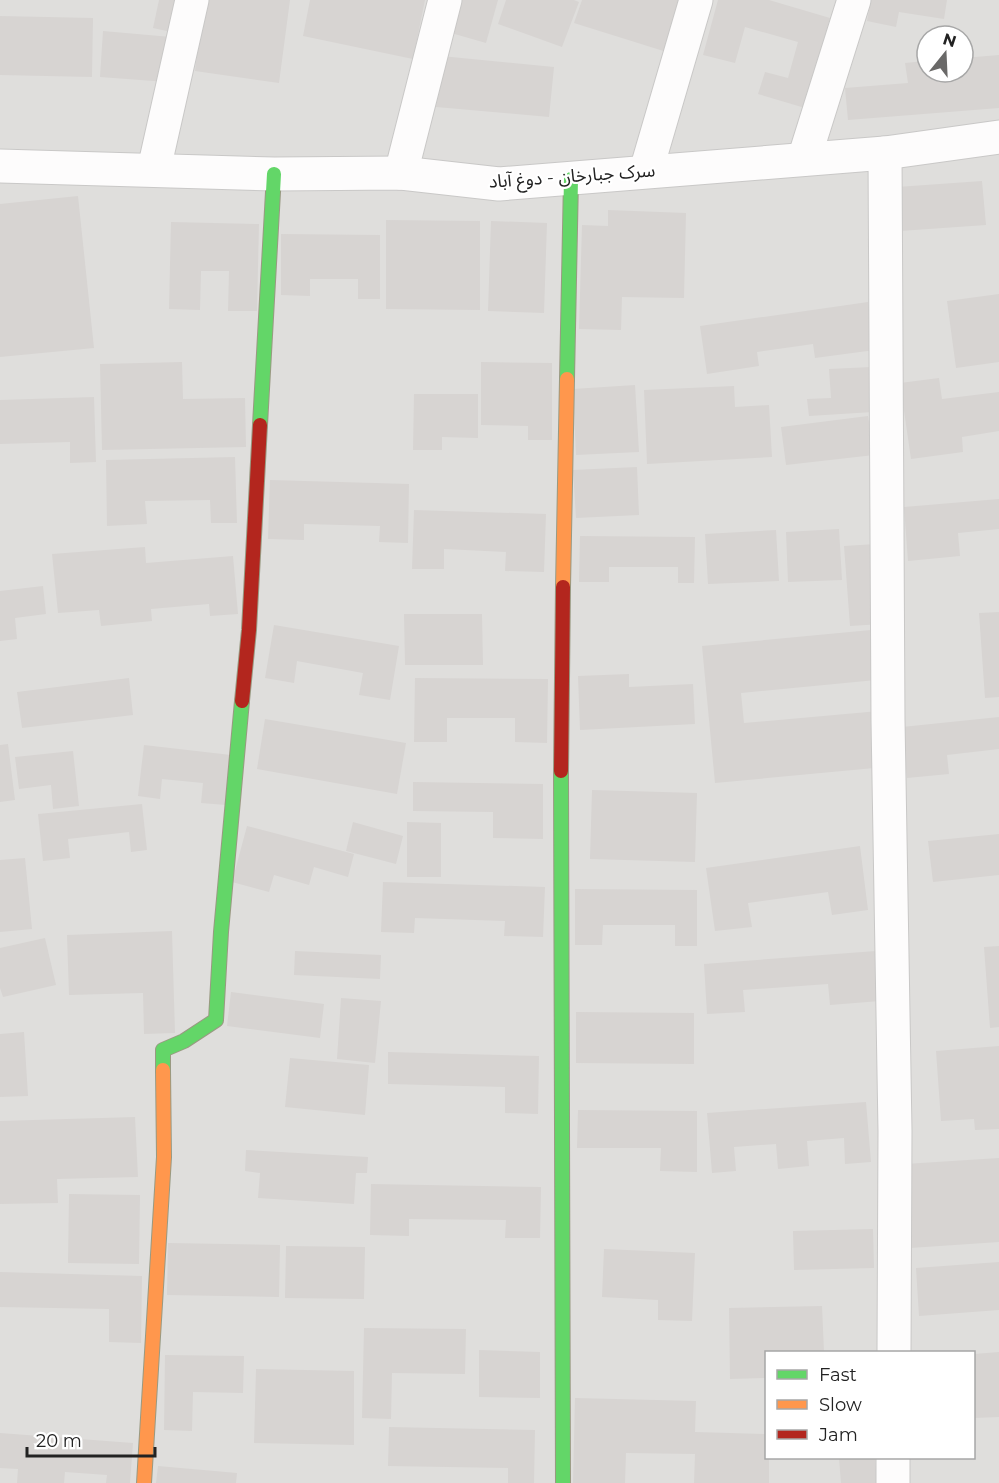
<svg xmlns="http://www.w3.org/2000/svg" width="999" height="1483" viewBox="0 0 999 1483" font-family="Montserrat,'Noto Sans Arabic',sans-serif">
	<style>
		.residential { fill: #dfdedc; fill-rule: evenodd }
		.building { fill: #d7d4d2 }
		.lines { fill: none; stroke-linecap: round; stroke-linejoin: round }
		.street-casing { stroke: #c9c8c7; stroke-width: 35 }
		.fast-casing { stroke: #999a82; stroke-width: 16 }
		.slow-casing { stroke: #999a82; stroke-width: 16 }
		.jam-casing { stroke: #999a82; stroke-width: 16 }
		.street { stroke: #fdfcfc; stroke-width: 33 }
		.fast { stroke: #63d668; stroke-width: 14 }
		.slow { stroke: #ff974d; stroke-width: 14 }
		.jam { stroke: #b3261e; stroke-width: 14 }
		.labels { text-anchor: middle; stroke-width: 4.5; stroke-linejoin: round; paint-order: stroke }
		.street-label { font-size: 18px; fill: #222; stroke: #fff }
	</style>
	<rect width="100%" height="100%" fill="#f0eeeb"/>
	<!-- residential -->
	<path class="residential" d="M 0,0 L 999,0 L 999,1483 L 0,1483 ZM 927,36 L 963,36 L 963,72 L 927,72 ZM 766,1352 L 974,1352 L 974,1458 L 766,1458 Z"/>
	<!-- building -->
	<g class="building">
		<polygon points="159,0 184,0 176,33 153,28"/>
		<polygon points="204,0 290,0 279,83 195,71"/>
		<polygon points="310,0 425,0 413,59 303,36"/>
		<polygon points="460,0 498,0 486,43 451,33"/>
		<polygon points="506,0 574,0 579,2 562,47 498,24"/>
		<polygon points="582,0 690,0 673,54 574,23"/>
		<polygon points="718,0 769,0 830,18 805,108 758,94 765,72 788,78 798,42 745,27 735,63 703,55"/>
		<polygon points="871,0 947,0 944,19 899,12 896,27 867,21"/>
		<polygon points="0,16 93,18 92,77 0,75"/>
		<polygon points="103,31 171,37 167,82 100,77"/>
		<polygon points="923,38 927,38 927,72 963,72 963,58 999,55 999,108 848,120 845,88 908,83 905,63 925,61"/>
		<polygon points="441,56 554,67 549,117 436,107"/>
		<polygon points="982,181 986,225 900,231 897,187"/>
		<polygon points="78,196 94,348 0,357 0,204"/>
		<polygon points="608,210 686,213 684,298 622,297 621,330 579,329 582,225 608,226"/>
		<polygon points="386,220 480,221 480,310 386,309"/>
		<polygon points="491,221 547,223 544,313 488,311"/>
		<polygon points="171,222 259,224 257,311 228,311 229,271 201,271 200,310 169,309"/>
		<polygon points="281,234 380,235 380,299 358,299 358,279 310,279 310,296 281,295"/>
		<polygon points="999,294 999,362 956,368 947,301"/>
		<polygon points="868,302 875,350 815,358 813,344 757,352 759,366 707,374 700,326"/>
		<polygon points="182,362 183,399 245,398 246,447 102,450 100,364"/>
		<polygon points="481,362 552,363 552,440 528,440 528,426 481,425"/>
		<polygon points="871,367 873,412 809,416 807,399 831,398 829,369"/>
		<polygon points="939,378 942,399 999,392 999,431 962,437 963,452 911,459 900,383"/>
		<polygon points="635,385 639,452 576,455 573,389"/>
		<polygon points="734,386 735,407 769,405 772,457 647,464 644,390"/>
		<polygon points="414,394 478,394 478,438 442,437 442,450 413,450"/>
		<polygon points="94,397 96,462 70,463 70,442 0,444 0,400"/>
		<polygon points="868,416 874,455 786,465 781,427"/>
		<polygon points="235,457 237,523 211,523 210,500 145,501 147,524 107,526 106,460"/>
		<polygon points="637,467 639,515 576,518 573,470"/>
		<polygon points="270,480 409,484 408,543 379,542 380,526 304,524 304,540 268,539"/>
		<polygon points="999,499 999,529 958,533 960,556 908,561 904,507"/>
		<polygon points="414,510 546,514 544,572 505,571 506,552 444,549 444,569 412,569"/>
		<polygon points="839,529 842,580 788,582 786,532"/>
		<polygon points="776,530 779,581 708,584 705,534"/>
		<polygon points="580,536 695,537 694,583 678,583 678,567 609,567 609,582 579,582"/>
		<polygon points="876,544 882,624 850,626 844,546"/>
		<polygon points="145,547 146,563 233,556 238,614 210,616 209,604 151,609 152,621 101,626 99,610 58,613 52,554"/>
		<polygon points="43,586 46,614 15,618 17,639 0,641 0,591"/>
		<polygon points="999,612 999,697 985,698 979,613"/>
		<polygon points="404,614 482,614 483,665 405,665"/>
		<polygon points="274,625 399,646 390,700 359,695 363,673 297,661 294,683 265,678"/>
		<polygon points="871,630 876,680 741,693 744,723 879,711 885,767 715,783 702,646"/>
		<polygon points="629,674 629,687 693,684 695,724 580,730 578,676"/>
		<polygon points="129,678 133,715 22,728 17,692"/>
		<polygon points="415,678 548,679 547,743 515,742 515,718 447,718 447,742 414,742"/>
		<polygon points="999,717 999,749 947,755 949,774 907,778 902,727"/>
		<polygon points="265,719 406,743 397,794 257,769"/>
		<polygon points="8,744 15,800 0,802 0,745"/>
		<polygon points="144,745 231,755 226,805 201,803 203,783 162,779 160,799 138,796"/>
		<polygon points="73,751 79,806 53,809 51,785 19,789 15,757"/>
		<polygon points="413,782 543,784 543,839 493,838 493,812 413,811"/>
		<polygon points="592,790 697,793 695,862 590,859"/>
		<polygon points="142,804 147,850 131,852 129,832 68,839 70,858 43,861 38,814"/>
		<polygon points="353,822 403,836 396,864 346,851"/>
		<polygon points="407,822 441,823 441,877 407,877"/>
		<polygon points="247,826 354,854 348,877 314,867 309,885 274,875 269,892 232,882"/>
		<polygon points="999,834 999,875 933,882 928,841"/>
		<polygon points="860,846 868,910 832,915 828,892 748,903 752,927 715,931 706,868"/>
		<polygon points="25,858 32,929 0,932 0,860"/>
		<polygon points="383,882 545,887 543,937 504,936 505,921 415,918 414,933 381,932"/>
		<polygon points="575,889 697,890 697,946 675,946 675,925 603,925 602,945 575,945"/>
		<polygon points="172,931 175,1033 144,1034 143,993 69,995 67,935"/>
		<polygon points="45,938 56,985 3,997 0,988 0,948"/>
		<polygon points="999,946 999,1027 990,1028 984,947"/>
		<polygon points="295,951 381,955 380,979 294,975"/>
		<polygon points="876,951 880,1001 830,1005 828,984 743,990 745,1012 707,1014 704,964"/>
		<polygon points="231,992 324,1004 320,1038 227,1026"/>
		<polygon points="341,998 381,1001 375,1063 337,1059"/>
		<polygon points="576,1012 694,1013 694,1064 576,1063"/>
		<polygon points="24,1032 28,1096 0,1097 0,1034"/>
		<polygon points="999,1046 999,1129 975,1130 974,1119 941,1121 936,1051"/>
		<polygon points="388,1052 539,1056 538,1114 505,1113 505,1087 388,1084"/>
		<polygon points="290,1058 369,1065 365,1115 285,1107"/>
		<polygon points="866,1102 871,1162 845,1164 844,1138 807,1141 809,1166 778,1169 776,1144 734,1147 736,1171 712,1173 707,1113"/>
		<polygon points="578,1110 697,1111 697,1172 660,1171 661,1148 577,1148"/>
		<polygon points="135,1117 138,1177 57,1179 58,1203 0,1204 0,1121"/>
		<polygon points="246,1150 368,1157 367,1173 356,1173 354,1204 258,1198 260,1173 245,1171"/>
		<polygon points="999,1158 999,1242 910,1248 905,1164"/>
		<polygon points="371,1184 541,1187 540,1238 505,1238 506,1220 409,1219 409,1236 370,1235"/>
		<polygon points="69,1194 140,1195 139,1264 68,1263"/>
		<polygon points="873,1229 874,1268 794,1270 793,1231"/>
		<polygon points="168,1243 280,1245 279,1297 167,1295"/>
		<polygon points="286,1246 365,1247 364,1299 285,1298"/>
		<polygon points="604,1249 695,1253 692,1321 658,1320 658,1300 602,1297"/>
		<polygon points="999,1262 999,1310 919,1316 916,1268"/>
		<polygon points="0,1272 142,1276 141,1343 109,1342 109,1309 0,1307"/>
		<polygon points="822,1306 824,1352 766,1352 766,1378 730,1379 729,1308"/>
		<polygon points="364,1328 466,1329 465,1374 392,1373 391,1419 362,1418"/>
		<polygon points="479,1350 540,1352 540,1398 479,1397"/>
		<polygon points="999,1352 999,1417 974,1418 974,1354"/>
		<polygon points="165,1355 244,1356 243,1393 193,1392 192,1431 164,1430"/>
		<polygon points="256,1369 354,1371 354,1445 254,1443"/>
		<polygon points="575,1398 696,1401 695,1432 766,1434 766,1458 769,1458 769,1483 694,1483 695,1454 626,1453 625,1483 573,1483"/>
		<polygon points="389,1427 535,1430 534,1483 508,1483 508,1468 388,1466"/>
		<polygon points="0,1433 133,1443 130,1483 106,1483 107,1475 65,1472 64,1483 17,1483 18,1469 0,1468"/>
		<polygon points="839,1458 875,1458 877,1483 841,1483"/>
		<polygon points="158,1466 237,1473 236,1483 156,1483"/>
	</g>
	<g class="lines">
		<defs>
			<g id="street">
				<polyline points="885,153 888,720 895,1131 894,1352"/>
				<polyline points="804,159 854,0"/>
				<polyline points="0,166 274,174 401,173 499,184 885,153 999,137"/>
				<polyline points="154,169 192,0"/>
				<polyline points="646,171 696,0"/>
				<polyline points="401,173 445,0"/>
				<polyline points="893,1483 893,1458"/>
			</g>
			<g id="fast">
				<polyline points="567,379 571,179"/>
				<polyline points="260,425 274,174"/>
				<polyline points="561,771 563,1483"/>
				<polyline points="163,1070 163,1050 184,1041 216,1020 221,932 242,701"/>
			</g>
			<g id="slow">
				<polyline points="563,587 567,379"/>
				<polyline points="144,1483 164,1157 163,1070"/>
			</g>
			<g id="jam">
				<polyline points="242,701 249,630 260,425"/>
				<polyline points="561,771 563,587"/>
			</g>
		</defs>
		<!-- street casing -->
		<use href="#street" class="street-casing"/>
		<!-- fast casing -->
		<use href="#fast" class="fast-casing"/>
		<!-- slow casing -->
		<use href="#slow" class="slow-casing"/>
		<!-- jam casing -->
		<use href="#jam" class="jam-casing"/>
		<!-- street -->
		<use href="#street" class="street"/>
		<!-- fast -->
		<use href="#fast" class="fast"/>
		<!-- slow -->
		<use href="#slow" class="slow"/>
		<!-- jam -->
		<use href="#jam" class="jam"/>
	</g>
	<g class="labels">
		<!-- street labels -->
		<g class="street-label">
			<text transform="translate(572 176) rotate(-4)" y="6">سرک جبارخان - دوغ آباد</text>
		</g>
	</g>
	<!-- legend -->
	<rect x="765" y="1351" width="210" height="108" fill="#ffffff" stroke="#a7a7a7" stroke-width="1.5"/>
	<rect x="777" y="1370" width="30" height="9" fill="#63d668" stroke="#a7a7a7" stroke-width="1.5"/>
	<text x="819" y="1381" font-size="18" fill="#222222">Fast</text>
	<rect x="777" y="1400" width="30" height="9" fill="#ff974d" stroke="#a7a7a7" stroke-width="1.5"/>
	<text x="819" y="1411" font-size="18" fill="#222222">Slow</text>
	<rect x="777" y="1430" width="30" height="9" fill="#b3261e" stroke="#a7a7a7" stroke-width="1.5"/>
	<text x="819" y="1441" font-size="18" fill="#222222">Jam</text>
	<!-- north arrow -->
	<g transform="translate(945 54) rotate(18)"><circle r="28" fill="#ffffff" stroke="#a7a7a7" stroke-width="1.5"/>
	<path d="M0-4.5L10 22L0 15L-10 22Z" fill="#6a6968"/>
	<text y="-9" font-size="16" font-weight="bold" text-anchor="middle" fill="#222222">N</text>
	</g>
	<!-- scale -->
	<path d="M27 1447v9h128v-9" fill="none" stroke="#222222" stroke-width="3"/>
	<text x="36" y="1447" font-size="18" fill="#222222" stroke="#ffffff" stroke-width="4.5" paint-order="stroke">20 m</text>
</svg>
